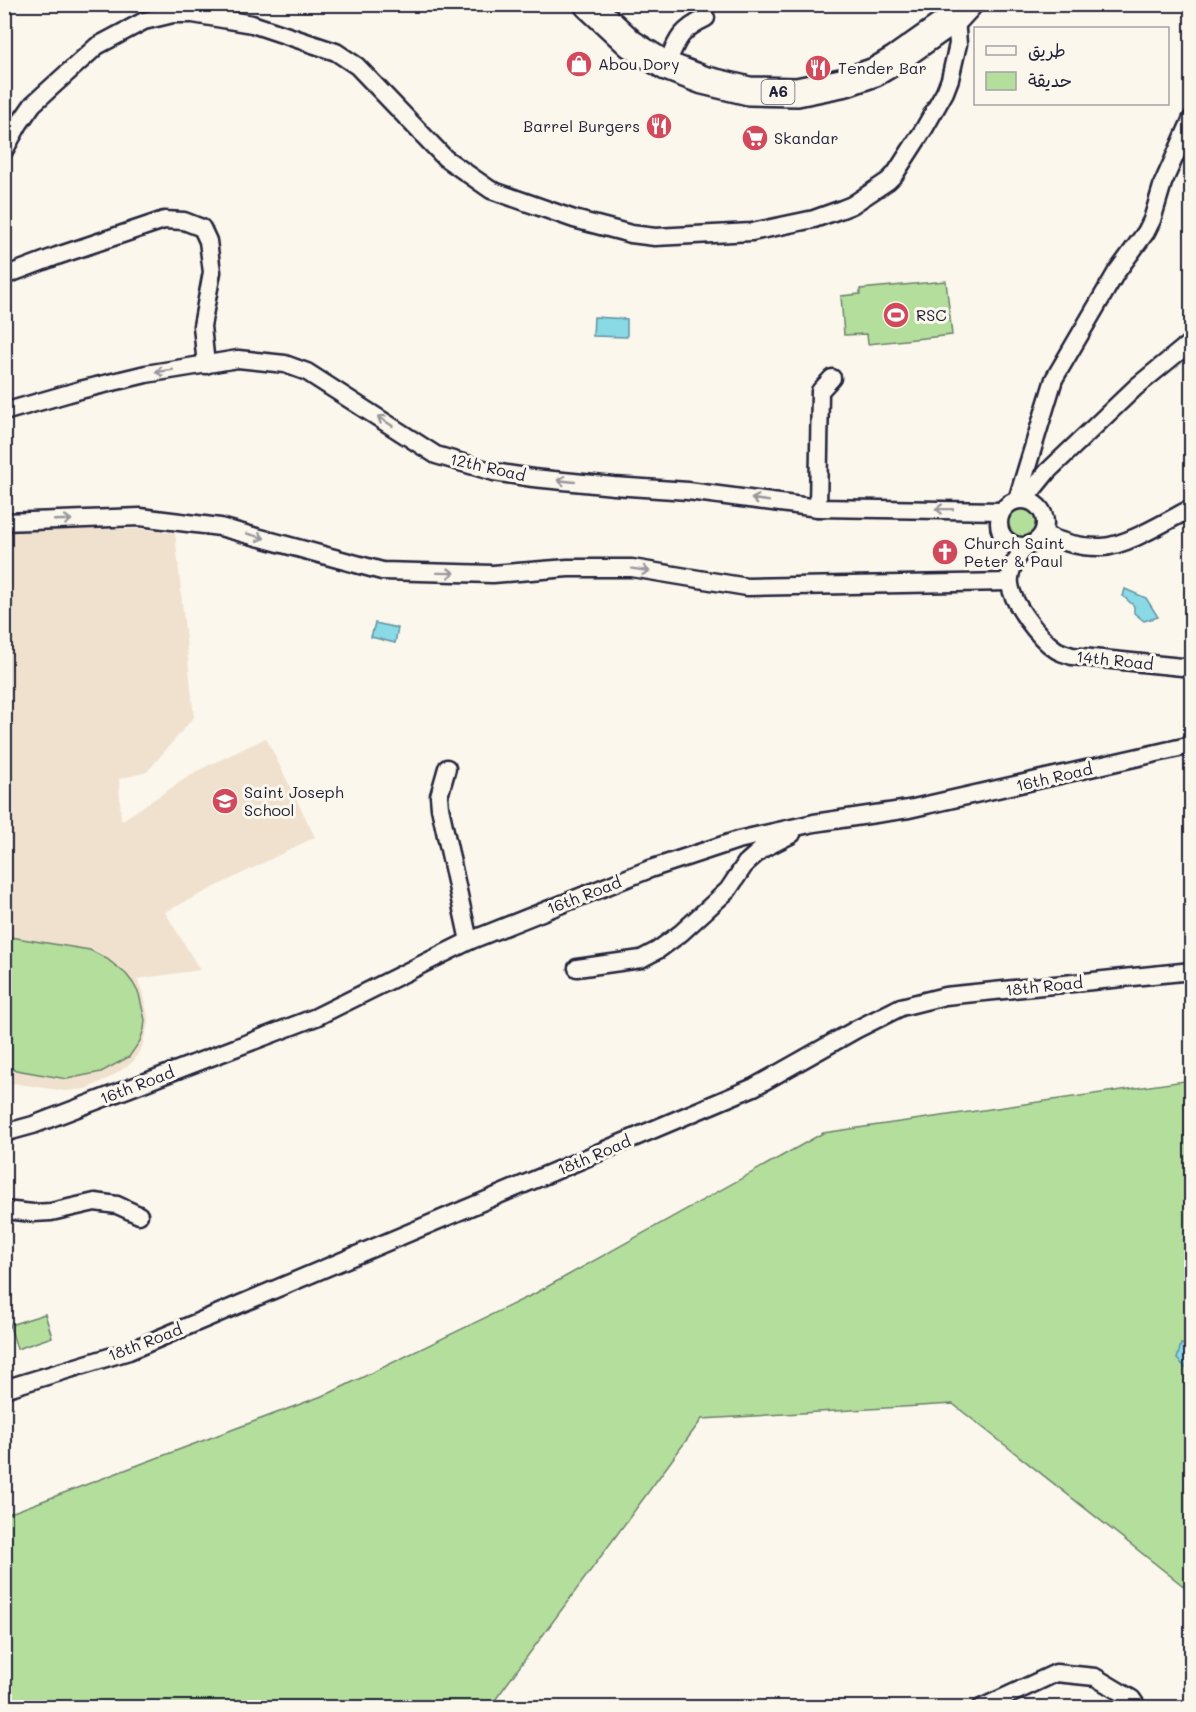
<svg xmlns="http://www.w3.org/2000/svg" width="1196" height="1712" viewBox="0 0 1196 1712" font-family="Mali,'Playpen Sans Arabic',sans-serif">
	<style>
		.built { fill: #f0e1ce }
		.green { fill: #b4de9c; stroke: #6b806c; stroke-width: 1.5 }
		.water { fill: #8adae6; stroke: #6090a2; stroke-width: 1.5 }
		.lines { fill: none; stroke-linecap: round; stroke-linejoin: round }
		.minor-casing { stroke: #22223b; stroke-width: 21 }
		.trunk-casing { stroke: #22223b; stroke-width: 32 }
		.minor { stroke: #fbf7ec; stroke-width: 16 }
		.trunk { stroke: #fbf7ec; stroke-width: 27 }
		.oneway { stroke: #99979c }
		.labels { text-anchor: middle; stroke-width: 6; stroke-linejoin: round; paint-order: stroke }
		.shield { fill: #fbf7ec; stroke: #636270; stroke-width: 1.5 }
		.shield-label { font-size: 15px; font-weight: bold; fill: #22223b }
		.poi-label { font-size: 16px; fill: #22223b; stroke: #fbf7ec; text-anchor: start }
		.street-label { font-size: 16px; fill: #22223b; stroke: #fbf7ec }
	</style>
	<rect width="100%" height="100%" fill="#fbf7ec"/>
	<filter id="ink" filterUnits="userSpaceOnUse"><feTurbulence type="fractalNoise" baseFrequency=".0167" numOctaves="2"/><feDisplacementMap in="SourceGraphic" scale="12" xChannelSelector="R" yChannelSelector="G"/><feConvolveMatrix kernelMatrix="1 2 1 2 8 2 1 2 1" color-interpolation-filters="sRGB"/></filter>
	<g filter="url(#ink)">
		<!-- built -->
		<polygon class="built" points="142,529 175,533 194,717 147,772 119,779 121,821 197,771 266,738 315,837 165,912 200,970 137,979 143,993 149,1021 142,1047 133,1062 111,1077 86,1089 65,1091 5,1082 5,530"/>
		<!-- green -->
		<g class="green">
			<polygon points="946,281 952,335 868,344 867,334 844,335 841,296 860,294 860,289"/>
			<circle cx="1022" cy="523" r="15"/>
			<polygon points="4,936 90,950 107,959 126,974 133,983 139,994 145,1020 144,1029 140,1041 129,1057 101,1072 67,1079 5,1068"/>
			<polygon points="1191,1080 1191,1592 953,1404 702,1419 490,1707 5,1708 5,1515 330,1393 536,1293 823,1133"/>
			<polygon points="5,1310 10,1325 45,1314 52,1337 17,1349 10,1326 5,1329"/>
		</g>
		<!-- water -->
		<g class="water">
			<polygon points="594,317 627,319 627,337 593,336"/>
			<polygon points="1125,589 1146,598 1158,617 1144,621 1134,613 1134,606 1123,596"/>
			<polygon points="375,623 398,628 395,643 371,637"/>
			<polygon points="1181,1344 1191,1345 1191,1367 1185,1367 1177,1359"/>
		</g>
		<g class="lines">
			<defs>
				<g id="minor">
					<path d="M 666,66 C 677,40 680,30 706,18"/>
					<polyline points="4,151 19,124 33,104 97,46 144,21 173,14 193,14 252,24 336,52 357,66 445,158 491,190 574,219 631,234 655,237 752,232 814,219 842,209 852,205 888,181 895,174 924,129 945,92 950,79 958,44 956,17"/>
					<polyline points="4,276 57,256 164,220 184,221 202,228 208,241 212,272 202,326 206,365"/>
					<polyline points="4,412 80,390 146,374 238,359 285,364 307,372 436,455 494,472 533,478 614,486 688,491 818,508 1002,511"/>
					<polyline points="1025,499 1047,472 1136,387 1192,341"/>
					<circle cx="1022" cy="523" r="23"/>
					<polyline points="1017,500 1054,379 1116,273 1146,232 1152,220 1163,183 1192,118"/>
					<polyline points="818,508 820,391 832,378"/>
					<polyline points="4,522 140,517 220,527 382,571 493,574 568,568 632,568 747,587 1009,582"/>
					<path d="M 1043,534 C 1061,542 1081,548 1102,547 C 1127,546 1168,520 1192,508"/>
					<path d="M 1026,546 C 1018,556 1008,570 1010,584 C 1012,603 1039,638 1055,649 C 1060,653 1067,654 1072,656 L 1192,668"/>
					<polyline points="447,768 439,796 440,808 469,941"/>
					<polyline points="577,968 641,959 658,950 681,933 728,890 746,863 762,849 792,834"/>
					<polyline points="4,1133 33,1125 316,1017 469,941 650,869 738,840 814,823 909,809 1192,745"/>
					<polyline points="4,1210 33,1213 51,1212 95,1202 117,1205 139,1215"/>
					<polyline points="4,1389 129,1351 754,1087 857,1029 901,1007 945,996 1192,971"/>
					<polyline points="981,1708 1056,1673 1095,1677 1132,1699 1138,1708"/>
				</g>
				<polyline id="trunk" points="588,4 631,44 666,66 703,80 749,91 797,92 846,82 875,72 895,60 956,17 968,4"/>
			</defs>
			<!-- minor casing -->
			<use href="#minor" class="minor-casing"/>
			<!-- trunk casing -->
			<use href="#trunk" class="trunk-casing"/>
			<!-- minor -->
			<use href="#minor" class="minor"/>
			<!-- trunk -->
			<use href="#trunk" class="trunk"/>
		</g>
		<!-- one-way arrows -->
		<defs><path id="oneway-shaft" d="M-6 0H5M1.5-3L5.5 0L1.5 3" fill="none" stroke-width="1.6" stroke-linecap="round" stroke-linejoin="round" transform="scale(1.5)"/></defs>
		<g class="oneway">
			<use href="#oneway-shaft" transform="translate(164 371) rotate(172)"/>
			<use href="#oneway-shaft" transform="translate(385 421) rotate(-147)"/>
			<use href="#oneway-shaft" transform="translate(566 481) rotate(-174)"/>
			<use href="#oneway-shaft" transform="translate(760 500) rotate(-172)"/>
			<use href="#oneway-shaft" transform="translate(944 509) rotate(-179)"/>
			<use href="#oneway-shaft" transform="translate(63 520) rotate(-2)"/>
			<use href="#oneway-shaft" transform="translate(256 536) rotate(15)"/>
			<use href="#oneway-shaft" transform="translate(641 570) rotate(9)"/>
			<use href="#oneway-shaft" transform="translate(446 573) rotate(1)"/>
		</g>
	</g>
	<!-- icons -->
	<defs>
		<symbol id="shop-disc" viewBox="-11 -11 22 22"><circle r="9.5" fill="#d1495b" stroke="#fbf7ec"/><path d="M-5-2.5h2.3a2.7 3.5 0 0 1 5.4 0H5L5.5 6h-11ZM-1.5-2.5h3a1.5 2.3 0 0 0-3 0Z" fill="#fff"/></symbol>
		<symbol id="restaurant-disc" viewBox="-11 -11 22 22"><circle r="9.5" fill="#d1495b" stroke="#fbf7ec"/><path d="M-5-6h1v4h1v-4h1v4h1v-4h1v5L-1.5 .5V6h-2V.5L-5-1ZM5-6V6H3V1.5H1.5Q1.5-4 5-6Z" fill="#fff"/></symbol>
		<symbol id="supermarket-disc" viewBox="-11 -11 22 22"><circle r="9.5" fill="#d1495b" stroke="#fbf7ec"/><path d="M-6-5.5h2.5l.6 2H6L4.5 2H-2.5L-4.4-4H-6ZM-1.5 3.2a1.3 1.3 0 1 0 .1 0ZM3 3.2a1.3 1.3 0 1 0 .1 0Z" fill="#fff"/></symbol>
		<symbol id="stadium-disc" viewBox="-11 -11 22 22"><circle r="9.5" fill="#d1495b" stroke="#fbf7ec"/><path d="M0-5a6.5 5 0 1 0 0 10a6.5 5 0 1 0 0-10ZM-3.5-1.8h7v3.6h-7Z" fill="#fff"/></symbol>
		<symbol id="church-disc" viewBox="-11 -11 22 22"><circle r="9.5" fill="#d1495b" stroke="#fbf7ec"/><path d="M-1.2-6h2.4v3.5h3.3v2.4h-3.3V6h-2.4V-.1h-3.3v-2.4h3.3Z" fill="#fff"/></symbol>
		<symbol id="school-disc" viewBox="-11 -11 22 22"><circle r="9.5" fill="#d1495b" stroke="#fbf7ec"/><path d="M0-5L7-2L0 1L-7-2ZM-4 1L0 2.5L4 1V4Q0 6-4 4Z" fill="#fff"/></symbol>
	</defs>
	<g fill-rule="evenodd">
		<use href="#shop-disc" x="564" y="49" width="30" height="30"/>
		<use href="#restaurant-disc" x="803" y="53" width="30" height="30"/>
		<use href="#restaurant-disc" x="644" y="111" width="30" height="30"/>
		<use href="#supermarket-disc" x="740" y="123" width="30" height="30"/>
		<use href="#stadium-disc" x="881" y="300" width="30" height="30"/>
		<use href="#church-disc" x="930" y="537" width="30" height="30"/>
		<use href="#school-disc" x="210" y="786" width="30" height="30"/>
	</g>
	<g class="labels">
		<!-- shield labels -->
		<rect class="shield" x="761.5" y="80" width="33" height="24" rx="4.5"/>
		<g class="shield-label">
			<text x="778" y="97">A6</text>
		</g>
		<!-- poi labels -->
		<g class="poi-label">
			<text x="598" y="70">Abou Dory</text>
			<text x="838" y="74">Tender Bar</text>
			<text x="640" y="132" text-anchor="end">Barrel Burgers</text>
			<text x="774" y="144">Skandar</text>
			<text x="916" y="321">RSC</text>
			<text x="964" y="549">Church Saint<tspan x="964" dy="18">Peter &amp; Paul</tspan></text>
			<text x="244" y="798">Saint Joseph<tspan x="244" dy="18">School</tspan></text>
		</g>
		<!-- street labels -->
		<g class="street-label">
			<text transform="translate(488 467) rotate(13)" y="6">12th Road</text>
			<text transform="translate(1115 660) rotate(6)" y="6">14th Road</text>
			<text transform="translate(1054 777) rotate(-13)" y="6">16th Road</text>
			<text transform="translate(584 895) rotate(-21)" y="6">16th Road</text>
			<text transform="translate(1044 986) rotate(-6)" y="6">18th Road</text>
			<text transform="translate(137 1085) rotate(-21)" y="6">16th Road</text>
			<text transform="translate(594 1155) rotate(-23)" y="6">18th Road</text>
			<text transform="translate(145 1342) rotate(-21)" y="6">18th Road</text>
		</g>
	</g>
	<!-- margin -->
	<rect width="1196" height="1712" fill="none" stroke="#fbf7ec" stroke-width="24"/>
	<rect x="12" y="12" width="1172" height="1688" fill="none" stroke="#22223b" stroke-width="2" filter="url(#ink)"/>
	<!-- legend -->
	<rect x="974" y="27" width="195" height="78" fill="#fbf7ec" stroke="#a4a2a5" stroke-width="1.5"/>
	<rect x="986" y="46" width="30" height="9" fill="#fbf7ec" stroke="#a4a2a5" stroke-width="1.5"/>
	<text x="1028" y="57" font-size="18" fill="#22223b">طريق</text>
	<rect x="986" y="72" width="30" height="18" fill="#b4de9c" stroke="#a4a2a5" stroke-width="1.5"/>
	<text x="1028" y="87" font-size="18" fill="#22223b">حديقة</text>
</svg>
